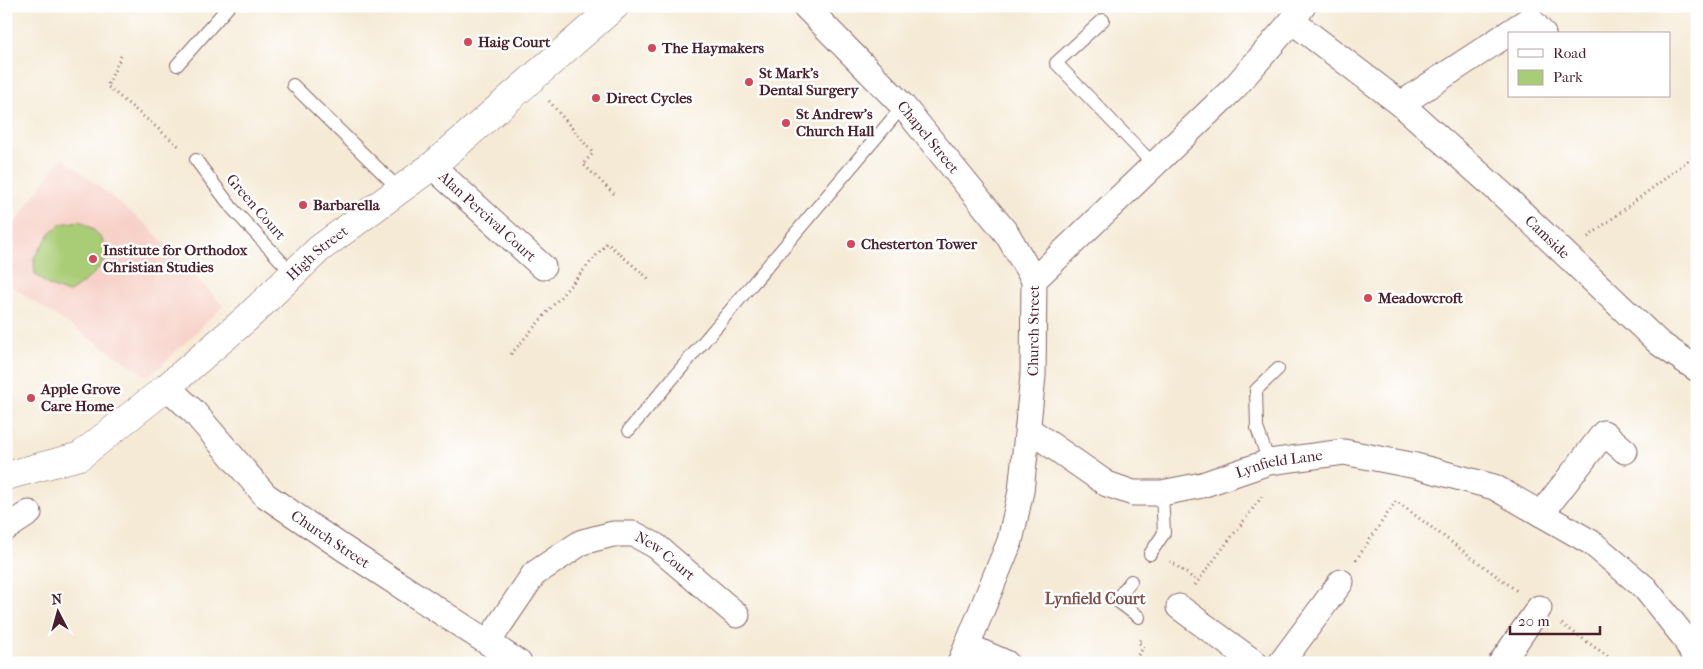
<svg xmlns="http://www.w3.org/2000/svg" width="1703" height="669" viewBox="0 0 1703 669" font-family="'IM FELL French Canon',serif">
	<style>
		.built { fill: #f7d1c8 }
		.green { fill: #a9cd76; stroke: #7a7650 }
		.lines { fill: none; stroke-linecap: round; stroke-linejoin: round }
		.service-casing { stroke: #866666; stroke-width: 14 }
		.minor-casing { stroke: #866666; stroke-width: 27 }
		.tertiary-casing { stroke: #866666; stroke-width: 29 }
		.path { stroke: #866666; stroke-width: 3; stroke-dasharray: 1 4; stroke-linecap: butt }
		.service { stroke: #fff; stroke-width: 12 }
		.minor { stroke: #fff; stroke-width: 25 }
		.tertiary { stroke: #fff; stroke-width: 28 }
		.poi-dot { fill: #d1495b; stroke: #fff; stroke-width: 2 }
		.labels { text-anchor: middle; stroke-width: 5; stroke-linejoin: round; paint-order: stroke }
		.poi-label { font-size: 15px; font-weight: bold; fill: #4a1f2b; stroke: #fff; text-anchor: start }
		.street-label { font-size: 15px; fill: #4a1f2b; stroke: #fff }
		.neighbourhood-label { font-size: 16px; font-weight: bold; fill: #84524e; stroke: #fff }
	</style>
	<rect width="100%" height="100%" fill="#fff"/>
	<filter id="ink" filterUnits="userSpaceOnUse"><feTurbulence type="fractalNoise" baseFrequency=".02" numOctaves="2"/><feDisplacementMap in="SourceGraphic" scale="10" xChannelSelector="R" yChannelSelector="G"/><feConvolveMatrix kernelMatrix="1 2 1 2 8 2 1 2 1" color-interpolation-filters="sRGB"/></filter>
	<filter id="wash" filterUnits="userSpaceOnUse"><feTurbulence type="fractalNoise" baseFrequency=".0096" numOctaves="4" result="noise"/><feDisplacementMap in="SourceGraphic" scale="20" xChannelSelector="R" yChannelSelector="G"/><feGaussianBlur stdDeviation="1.12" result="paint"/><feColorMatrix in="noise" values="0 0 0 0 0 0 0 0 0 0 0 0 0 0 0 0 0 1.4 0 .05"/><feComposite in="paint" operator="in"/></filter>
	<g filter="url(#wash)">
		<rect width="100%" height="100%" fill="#f5ead5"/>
		<!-- built -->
		<polygon class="built" points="62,157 149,227 223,306 161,366 147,376 6,283 6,235"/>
		<!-- green -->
		<path class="green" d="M 80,221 C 127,248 101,272 68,293 L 48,285 L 35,274 L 34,258 L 51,232 L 61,224 Z"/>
	</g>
	<g filter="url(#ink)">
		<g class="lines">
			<defs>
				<g id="service">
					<polyline points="1103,20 1056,63 1154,165"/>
					<polyline points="177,65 229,6"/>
					<polyline points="293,85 400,190"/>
					<polyline points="196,160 232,208 293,274"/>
					<polyline points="629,430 903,106"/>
					<polyline points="1269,462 1257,428 1256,390 1278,369"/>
					<polyline points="1150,554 1164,533 1162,493"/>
					<polyline points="1131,581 1116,600 1139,617"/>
				</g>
				<g id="minor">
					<path id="s1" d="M 805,6 L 903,106 L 1007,234 L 1034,280"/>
					<path id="s2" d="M 1292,21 L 1401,104 L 1502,194 L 1659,343 L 1697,369"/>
					<polyline points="1401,104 1530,19 1543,34"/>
					<path id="s3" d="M 432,166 L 543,267"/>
					<path id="s4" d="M 167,387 L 194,412 L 265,495 L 343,548 L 519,663"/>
					<path id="s5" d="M 1028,429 L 1107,484 L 1133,493 L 1162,493 L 1202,485 L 1269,462 L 1344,452 L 1416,466 L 1494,487 L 1592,543 L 1645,588 L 1684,637 L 1697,662"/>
					<polyline points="1541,514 1604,433 1625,451"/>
					<polyline points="6,528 29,513"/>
					<polyline points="1179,607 1255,663"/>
					<path id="s6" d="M 488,642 L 534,574 L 582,542 L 613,534 L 634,534 L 656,546 L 737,615"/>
					<polyline points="967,646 1006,663"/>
					<path id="s7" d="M 960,663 L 1010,541 L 1021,491 L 1033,376 L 1034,280 L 1235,87 L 1292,21 L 1303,6"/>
					<polyline points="1281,663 1341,582"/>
					<polyline points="1501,663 1539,608"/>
				</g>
				<g id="tertiary">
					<path id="s8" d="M 6,476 L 80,456 L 167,387 L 246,319 L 319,249 L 432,166 L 615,6"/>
				</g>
			</defs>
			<!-- service casing -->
			<use href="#service" class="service-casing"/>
			<!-- minor casing -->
			<use href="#minor" class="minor-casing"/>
			<!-- tertiary casing -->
			<use href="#tertiary" class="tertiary-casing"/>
			<!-- path -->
			<g class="path">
				<polyline points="121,56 107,86 180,147"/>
				<polyline points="549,101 593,153 583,164 616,196"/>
				<polyline points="1588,237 1697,154"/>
				<polyline points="511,354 607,243 650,280"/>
				<polyline points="1356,560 1396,501 1517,591"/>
				<polyline points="1170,561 1198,582"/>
				<polyline points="1195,585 1264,494"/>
				<polyline points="1562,624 1617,663"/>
				<polyline points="1132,663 1144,647 1138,642 1141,639"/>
			</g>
			<!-- service -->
			<use href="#service" class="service"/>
			<!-- minor -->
			<use href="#minor" class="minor"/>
			<!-- tertiary -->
			<use href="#tertiary" class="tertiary"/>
		</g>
	</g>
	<!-- markers -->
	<g class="poi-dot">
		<circle cx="468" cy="42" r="5"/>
		<circle cx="652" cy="48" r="5"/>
		<circle cx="749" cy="82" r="5"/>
		<circle cx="596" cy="98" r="5"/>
		<circle cx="786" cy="123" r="5"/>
		<circle cx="303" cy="205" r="5"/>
		<circle cx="851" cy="244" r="5"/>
		<circle cx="93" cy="259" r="5"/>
		<circle cx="1368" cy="298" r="5"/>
		<circle cx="31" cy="398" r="5"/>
	</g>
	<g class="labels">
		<!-- poi labels -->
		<g class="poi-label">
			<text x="478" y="47">Haig Court</text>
			<text x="662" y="53">The Haymakers</text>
			<text x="759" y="78">St Mark's<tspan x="759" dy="17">Dental Surgery</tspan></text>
			<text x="606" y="103">Direct Cycles</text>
			<text x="796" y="119">St Andrew's<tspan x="796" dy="17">Church Hall</tspan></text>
			<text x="313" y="210">Barbarella</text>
			<text x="861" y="249">Chesterton Tower</text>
			<text x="103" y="255">Institute for Orthodox<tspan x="103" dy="17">Christian Studies</tspan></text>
			<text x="1378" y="303">Meadowcroft</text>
			<text x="41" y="394">Apple Grove<tspan x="41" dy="17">Care Home</tspan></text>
		</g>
		<!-- street labels -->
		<g class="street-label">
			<text dy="5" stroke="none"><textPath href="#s1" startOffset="180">Chapel Street</textPath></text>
			<text transform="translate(256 207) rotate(49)" y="5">Green Court</text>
			<text dy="5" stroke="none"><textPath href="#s3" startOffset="75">Alan Percival Court</textPath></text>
			<text dy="5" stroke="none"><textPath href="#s2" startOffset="335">Camside</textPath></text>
			<text dy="5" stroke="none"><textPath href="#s8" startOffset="389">High Street</textPath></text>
			<text dy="5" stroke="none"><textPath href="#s7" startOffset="344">Church Street</textPath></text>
			<text dy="5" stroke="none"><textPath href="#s5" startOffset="274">Lynfield Lane</textPath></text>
			<text dy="5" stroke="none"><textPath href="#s4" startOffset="225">Church Street</textPath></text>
			<text dy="5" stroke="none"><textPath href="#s6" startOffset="231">New Court</textPath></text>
		</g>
		<!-- neighbourhood labels -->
		<g class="neighbourhood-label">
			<text x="1095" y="604">Lynfield Court</text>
		</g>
	</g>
	<!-- margin -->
	<rect width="1703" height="669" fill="none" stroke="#fff" stroke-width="25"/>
	<!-- legend -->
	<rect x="1508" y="32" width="162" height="65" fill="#ffffff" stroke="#b7a5aa"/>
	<rect x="1518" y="49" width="25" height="8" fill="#ffffff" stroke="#b7a5aa"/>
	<text x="1553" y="58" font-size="15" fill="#4a1f2b">Road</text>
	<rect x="1518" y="70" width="25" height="15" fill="#a9cd76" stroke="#b7a5aa"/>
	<text x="1553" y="82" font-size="15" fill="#4a1f2b">Park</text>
	<!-- north arrow -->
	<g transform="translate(58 612) rotate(354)" stroke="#ffffff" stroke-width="4" paint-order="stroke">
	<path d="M0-4L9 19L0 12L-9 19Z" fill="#4a1f2b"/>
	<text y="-8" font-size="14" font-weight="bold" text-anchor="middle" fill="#4a1f2b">N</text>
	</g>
	<!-- scale -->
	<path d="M1510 626v8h90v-8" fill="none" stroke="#4a1f2b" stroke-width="2.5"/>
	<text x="1518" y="626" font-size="15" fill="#4a1f2b" stroke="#ffffff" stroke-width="4" paint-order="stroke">20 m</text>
</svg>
